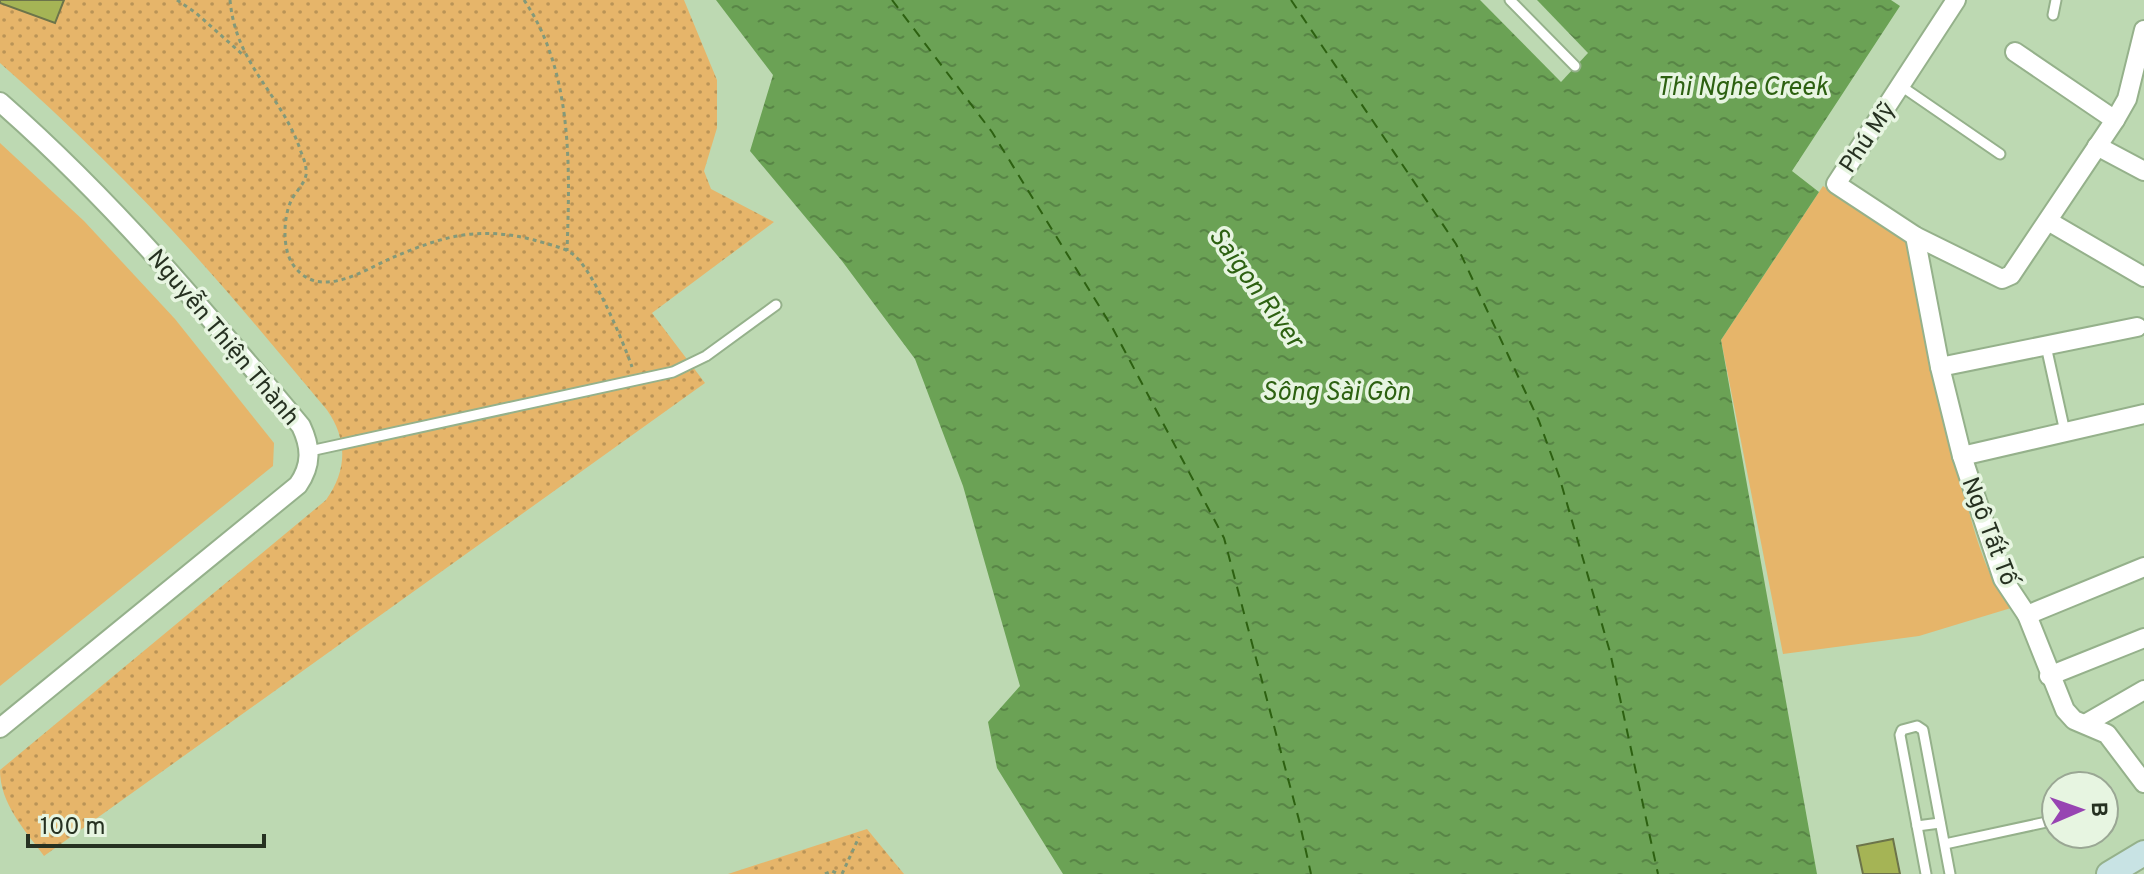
<svg xmlns="http://www.w3.org/2000/svg" width="2144" height="874" viewBox="0 0 2144 874" font-family="Overpass,sans-serif">
	<style>
		.grass { fill: #e6b56a }
		.park { fill: url(#park-dots) }
		.water { fill: url(#water-ripples) }
		.pier { fill: #bdd9b2 }
		.lines { fill: none; stroke-linecap: round; stroke-linejoin: round }
		.ferry { stroke: #2d6111; stroke-width: 2; stroke-dasharray: 10 8; stroke-linecap: butt }
		.building { fill: #a5b455; stroke: #6c744a; stroke-width: 2 }
		.lane-casing { stroke: #95b18b; stroke-width: 13 }
		.street-casing { stroke: #95b18b; stroke-width: 22 }
		.secondary-casing { stroke: #95b18b; stroke-width: 28 }
		.path { stroke: #83997a; stroke-width: 3; stroke-dasharray: 4 4; stroke-linecap: butt }
		.lane { stroke: #fff; stroke-width: 9 }
		.street { stroke: #fff; stroke-width: 18 }
		.secondary { stroke: #c8e3e4; stroke-width: 24 }
		.labels { text-anchor: middle; stroke-width: 7; stroke-linejoin: round; paint-order: stroke }
		.street-label { font-size: 24px; fill: #263121; stroke: #e7f5e1 }
		.water-label { font-size: 26px; font-style: italic; fill: #2d6111; stroke: #e7f5e1 }
	</style>
	<defs>
		<pattern id="park-dots" width="8" height="8" patternUnits="userSpaceOnUse" patternTransform="scale(2)"><rect width="8" height="8" fill="#e6b56a"/><path d="M2 2h.1M6 6h.1" fill="none" stroke="#ba9457" stroke-width="1.8" stroke-linecap="round"/></pattern>
		<pattern id="water-ripples" width="26" height="14" patternUnits="userSpaceOnUse" patternTransform="scale(2)"><rect width="26" height="14" fill="#6ba255"/><path d="M2 4q2-2 4 0t4 0M15 11q2-2 4 0t4 0" fill="none" stroke="#588546"/></pattern>
	</defs>
	<rect width="100%" height="100%" fill="#bdd9b2"/>
	<!-- grass -->
	<g class="grass">
		<polygon points="0,143 84,221 175,319 274,443 273,466 0,686"/>
		<path d="M 1823,186 L 1907,240 C 1922,318 1938,395 1959,472 C 1970,515 1982,573 2011,608 L 1919,636 L 1783,654 L 1721,340 Z"/>
	</g>
	<!-- park -->
	<g class="park">
		<path d="M 0,0 L 684,0 L 717,80 L 717,128 L 704,171 L 711,189 L 774,222 L 652,313 L 705,383 L 44,856 C 25,830 0,804 0,770 L 326,500 C 347,471 348,440 327,410 C 285,360 244,310 200,261 C 138,191 70,125 0,63 Z"/>
		<polygon points="867,829 904,874 728,874"/>
	</g>
	<!-- water -->
	<polygon class="water" points="716,0 1891,0 1900,6 1792,171 1819,192 1721,340 1817,874 1063,874 997,768 988,722 1020,686 963,486 915,359 842,261 750,151 773,75"/>
	<!-- pier -->
	<polygon class="pier" points="1480,0 1537,0 1588,53 1561,82"/>
	<g class="lines">
		<!-- ferry -->
		<g class="ferry">
			<polyline points="892,0 992,132 1112,327 1224,538 1299,820 1311,874"/>
			<polyline points="1291,0 1456,244 1539,421 1559,476 1610,652 1658,874"/>
		</g>
	</g>
	<!-- building -->
	<g class="building">
		<polygon points="0,0 64,0 55,23 0,3"/>
		<polygon points="1893,839 1900,874 1863,874 1857,846"/>
	</g>
	<g class="lines">
		<defs>
			<g id="lane">
				<polyline points="1510,0 1575,66"/>
				<polyline points="2053,15 2056,0"/>
				<polyline points="1901,86 2000,154"/>
				<polyline points="2046,346 2065,432"/>
				<polyline points="310,451 673,372 706,356 776,305"/>
				<polyline points="1917,826 1940,823"/>
				<polyline points="1945,844 2056,820"/>
				<polyline points="1926,874 1900,735 1902,730 1917,726 1923,730 1950,874"/>
			</g>
			<g id="street">
				<polyline points="1956,0 1836,184 1915,236 2002,279 2011,275 2115,120 2127,99 2144,30"/>
				<polyline points="2015,52 2115,120"/>
				<path d="M 0,102 C 113,201 205,311 301,426 C 311,447 312,465 298,485 L 0,728"/>
				<polyline points="2097,146 2144,171"/>
				<polyline points="2048,221 2144,277"/>
				<polyline points="1915,236 1940,367 1962,456 2003,579 2027,615 2065,710 2074,720 2107,734 2144,783"/>
				<polyline points="1940,367 2137,327"/>
				<polyline points="1962,456 2144,414"/>
				<polyline points="2027,615 2144,567"/>
				<polyline points="2049,676 2144,638"/>
				<polyline points="2085,724 2144,690"/>
			</g>
			<polyline id="secondary" points="2109,874 2144,853"/>
		</defs>
		<!-- lane casing -->
		<use href="#lane" class="lane-casing"/>
		<!-- street casing -->
		<use href="#street" class="street-casing"/>
		<!-- secondary casing -->
		<use href="#secondary" class="secondary-casing"/>
		<!-- path -->
		<g class="path">
			<polyline points="177,0 196,13 242,54"/>
			<path d="M 230,0 C 236,66 282,94 301,152 C 304,159 307,167 306,175 C 304,185 295,192 291,201 C 283,218 282,251 294,266 C 318,299 360,273 387,260 C 405,252 425,244 444,239 C 474,231 504,232 534,240 C 547,244 564,247 574,255 C 594,272 623,341 632,367"/>
			<path d="M 524,0 C 573,72 570,167 567,251"/>
			<polyline points="825,874 832,871 838,874"/>
			<polyline points="842,874 859,837"/>
		</g>
		<!-- lane -->
		<use href="#lane" class="lane"/>
		<!-- street -->
		<use href="#street" class="street"/>
		<!-- secondary -->
		<use href="#secondary" class="secondary"/>
	</g>
	<g class="labels">
		<!-- street labels -->
		<g class="street-label">
			<text transform="translate(1867 137) rotate(-56)" y="8">Phú Mỹ</text>
			<text transform="translate(224 337) rotate(50)" y="8">Nguyễn Thiện Thành</text>
			<text transform="translate(1990 531) rotate(69)" y="8">Ngô Tất Tố</text>
		</g>
		<!-- water labels -->
		<g class="water-label">
			<text x="1742" y="95">Thi Nghe Creek</text>
			<text transform="translate(1257 287) rotate(54)" y="9">Saigon River</text>
			<text x="1336" y="400">Sông Sài Gòn</text>
		</g>
	</g>
	<!-- north arrow -->
	<g transform="translate(2080 810) rotate(88)"><circle r="38" fill="#e7f5e1" stroke="#9aa794" stroke-width="2"/>
	<path d="M0-6L14 30L0 20L-14 30Z" fill="#9744b2"/>
	<text y="-12" font-size="22" font-weight="bold" text-anchor="middle" fill="#263121">B</text>
	</g>
	<!-- scale -->
	<path d="M28 834v12h236v-12" fill="none" stroke="#263121" stroke-width="4"/>
	<text x="40" y="834" font-size="24" fill="#263121" stroke="#e7f5e1" stroke-width="6" paint-order="stroke">100 m</text>
</svg>
